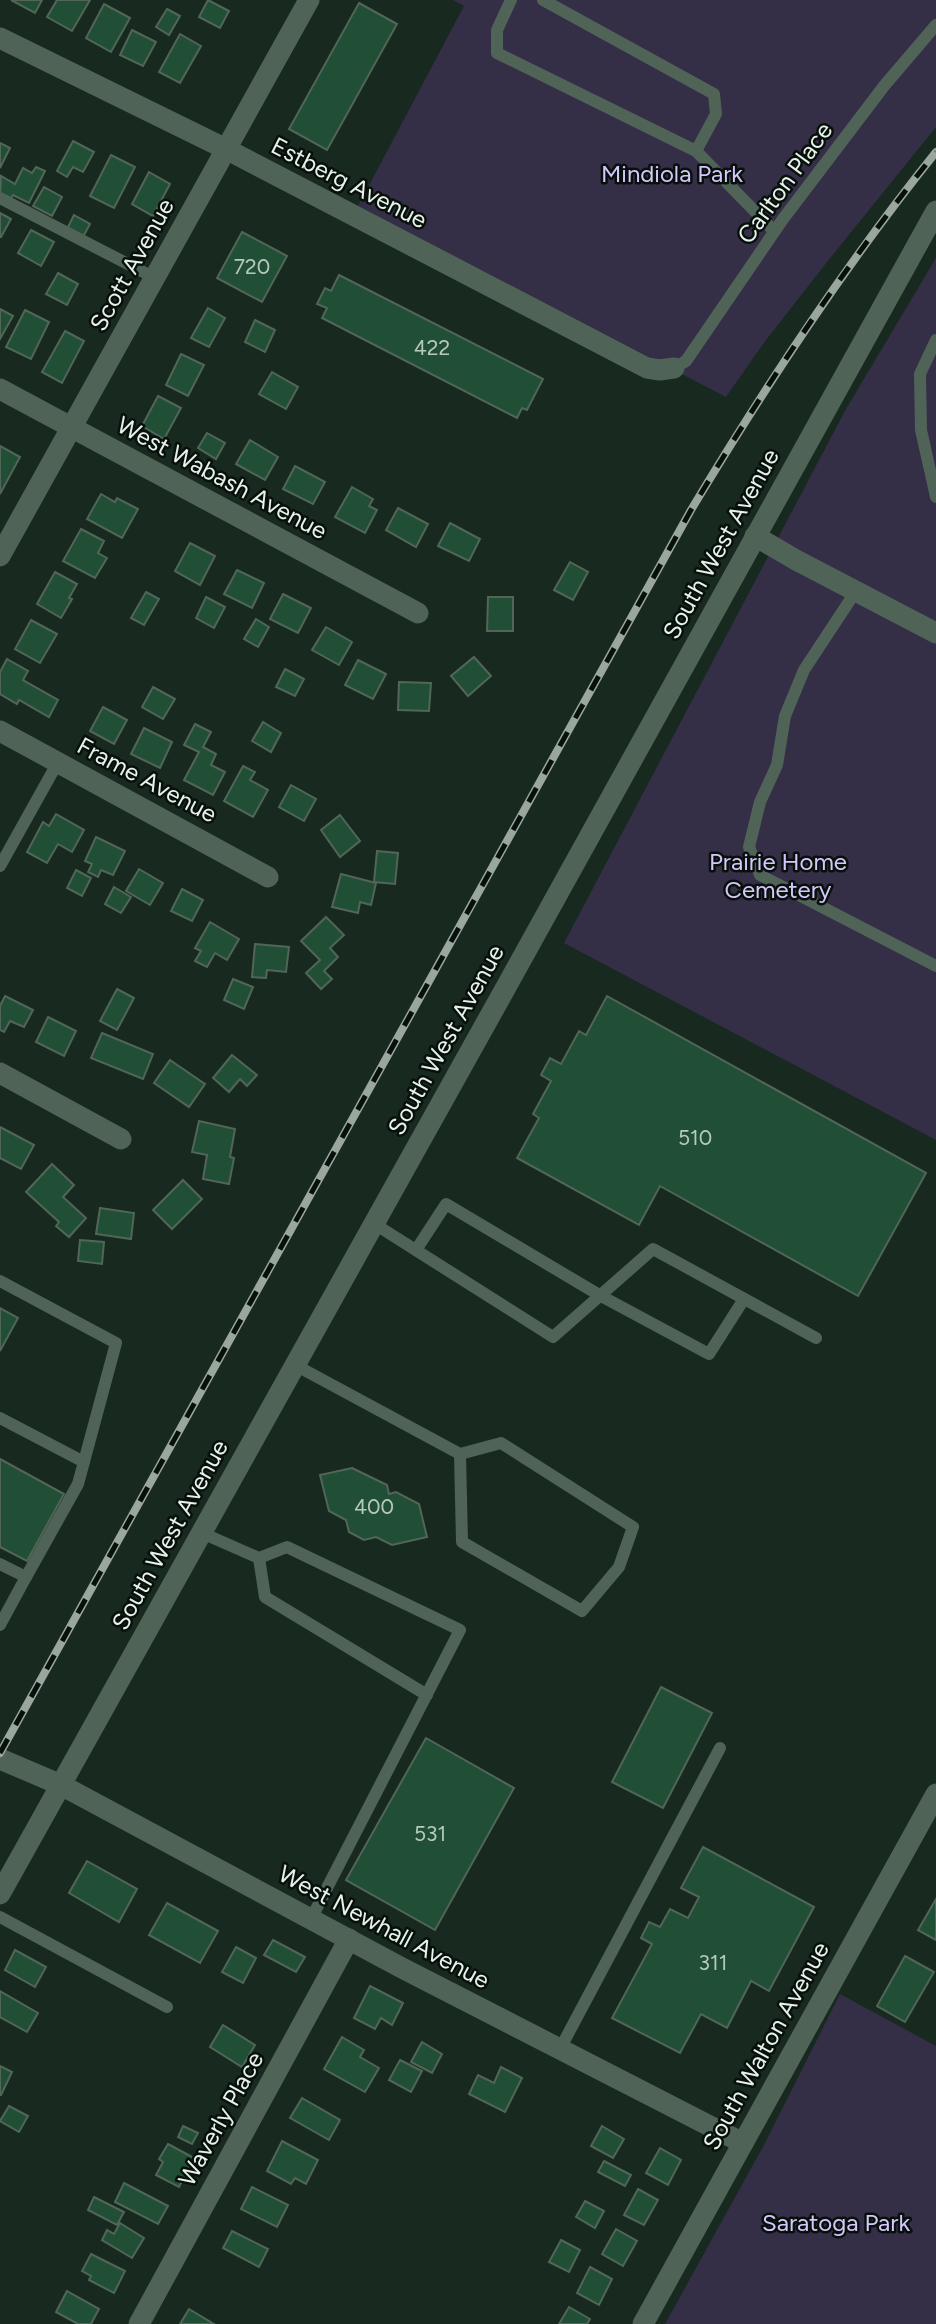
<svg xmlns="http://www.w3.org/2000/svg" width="936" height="2324" viewBox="0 0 936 2324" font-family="Figtree,sans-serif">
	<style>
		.green { fill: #352e47 }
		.building { fill: #214f36; stroke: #526559; stroke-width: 2 }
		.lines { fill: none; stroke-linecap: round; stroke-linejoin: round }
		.lane { stroke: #506357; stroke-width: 12 }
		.street { stroke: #506357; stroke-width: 21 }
		.secondary { stroke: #506357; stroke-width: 21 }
		.rail-casing { stroke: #9aa79f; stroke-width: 8 }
		.rail { stroke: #08100b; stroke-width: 5; stroke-dasharray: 16; stroke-linecap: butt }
		.labels { text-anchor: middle; stroke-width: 5; stroke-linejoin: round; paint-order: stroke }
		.number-label { font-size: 21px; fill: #b6c9be }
		.park-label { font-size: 24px; fill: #d5c6fd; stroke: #08100b }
		.street-label { font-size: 24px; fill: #e7f2eb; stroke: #08100b }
	</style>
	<rect width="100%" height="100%" fill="#18291f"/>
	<!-- green -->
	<g class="green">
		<polygon points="453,0 936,0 936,127 827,262 763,344 726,397 358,206 464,6"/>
		<polygon points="936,258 936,1140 564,943 846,409"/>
		<polygon points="840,1994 936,2046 936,2324 665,2324 764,2145"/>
	</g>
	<!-- building -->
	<g class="building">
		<polygon points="11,0 42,0 35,13"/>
		<polygon points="57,0 90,0 72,31 47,17"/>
		<polygon points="208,0 229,11 220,28 199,17"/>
		<polygon points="359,3 397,24 327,150 289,129"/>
		<polygon points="104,4 130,18 111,52 86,38"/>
		<polygon points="167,9 180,16 169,35 156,27"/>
		<polygon points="132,30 156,42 143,66 120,55"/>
		<polygon points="180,34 201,46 180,83 159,72"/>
		<polygon points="73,141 94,152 83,172 73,167 67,177 57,171"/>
		<polygon points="0,143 10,148 0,168"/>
		<polygon points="111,155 135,167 114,208 90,196"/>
		<polygon points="36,167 45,171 29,203 13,195 9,202 0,197 1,176 15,184 23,168 32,173"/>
		<polygon points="149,172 170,184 153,216 132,204"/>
		<polygon points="44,187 62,197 52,216 33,206"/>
		<polygon points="0,213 11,219 1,237 0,237"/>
		<polygon points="74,215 90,224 83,237 67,229"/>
		<polygon points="31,230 54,242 41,266 18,253"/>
		<polygon points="242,232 287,256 262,302 217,278"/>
		<polygon points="58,273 78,284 67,305 46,294"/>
		<polygon points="339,275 543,379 527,410 522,408 517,418 322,318 327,308 317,304 325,288 331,291"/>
		<polygon points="208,308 225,318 209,347 191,338"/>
		<polygon points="0,309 13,316 0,339"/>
		<polygon points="25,310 49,322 31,359 6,347"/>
		<polygon points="255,320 275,330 265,352 245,342"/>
		<polygon points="65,331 84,341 62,383 42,372"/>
		<polygon points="181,354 204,365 188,396 166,385"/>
		<polygon points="272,372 298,387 286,409 259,394"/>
		<polygon points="158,396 181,408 164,439 142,426"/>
		<polygon points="207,433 225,443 216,459 198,448"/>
		<polygon points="250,440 278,457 265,480 236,464"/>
		<polygon points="0,446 20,457 0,494"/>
		<polygon points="295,466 325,482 313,504 283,489"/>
		<polygon points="352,487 373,499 369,506 377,510 365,533 335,517"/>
		<polygon points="101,494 115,502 117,498 138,509 122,538 87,519"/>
		<polygon points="398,508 428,524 416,547 386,530"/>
		<polygon points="450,523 480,539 469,561 438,546"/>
		<polygon points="81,529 104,541 98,553 107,558 95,578 63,561"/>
		<polygon points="190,543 215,556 200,585 175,571"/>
		<polygon points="570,562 588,572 573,600 554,590"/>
		<polygon points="237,570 264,583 252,608 224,594"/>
		<polygon points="55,572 77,584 69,598 72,599 61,618 37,604"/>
		<polygon points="146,592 159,599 144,625 131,618"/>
		<polygon points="283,594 311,608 298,633 270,619"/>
		<polygon points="206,597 225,607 214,628 196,618"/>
		<polygon points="488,597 513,597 513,631 487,631"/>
		<polygon points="256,619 269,627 258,647 244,639"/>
		<polygon points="31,620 57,634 40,663 15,649"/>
		<polygon points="326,627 352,642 339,665 312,650"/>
		<polygon points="474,657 491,676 468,696 451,676"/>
		<polygon points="7,659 28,671 23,680 58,700 49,717 19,700 17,704 0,694 0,672"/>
		<polygon points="358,660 386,674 373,699 345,685"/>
		<polygon points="285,669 304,679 295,696 276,687"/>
		<polygon points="399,682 431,683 429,711 398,710"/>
		<polygon points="153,687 175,699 163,719 142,707"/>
		<polygon points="103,707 127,720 114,744 90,731"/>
		<polygon points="263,722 281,733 271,752 252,741"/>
		<polygon points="195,724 211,732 203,747 216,754 211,765 225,772 213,795 184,780 199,752 184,745"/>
		<polygon points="144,728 172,742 160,768 131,754"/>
		<polygon points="243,766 255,772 250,780 268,790 253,817 224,801"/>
		<polygon points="291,785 316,799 304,821 279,807"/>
		<polygon points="56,814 84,830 72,852 58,844 47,863 27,852 43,822 49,826"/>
		<polygon points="340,815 360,841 340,857 321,830"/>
		<polygon points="96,837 125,851 113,875 101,870 98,877 88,872 92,864 85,861"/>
		<polygon points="377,851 398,853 395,884 374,882"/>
		<polygon points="139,869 163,883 150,905 126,891"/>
		<polygon points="76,870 91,878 82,896 67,888"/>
		<polygon points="341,874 376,883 371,905 360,902 358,913 332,907"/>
		<polygon points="114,887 131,897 121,913 105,904"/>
		<polygon points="182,889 203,900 192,921 171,911"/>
		<polygon points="326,917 344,935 330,948 338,957 324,971 332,979 321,989 306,973 320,960 301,941"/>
		<polygon points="210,922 239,939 227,960 215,953 207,967 195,961 201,951 195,948"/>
		<polygon points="255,944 289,947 286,972 267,970 266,978 252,977"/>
		<polygon points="233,979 253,987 244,1009 224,1000"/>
		<polygon points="117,989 134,998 117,1030 100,1021"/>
		<polygon points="5,996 33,1010 24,1027 10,1021 4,1032 0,1030 0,1006"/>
		<polygon points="607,996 926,1173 858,1296 660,1186 639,1225 517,1158 539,1118 533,1114 551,1081 541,1075 550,1058 561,1064 579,1031 586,1035"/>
		<polygon points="48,1017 76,1031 64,1056 36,1042"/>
		<polygon points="102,1033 153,1054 143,1079 91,1058"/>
		<polygon points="232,1055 257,1075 247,1086 240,1079 229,1092 213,1078"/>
		<polygon points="170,1060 205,1084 189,1107 154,1083"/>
		<polygon points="199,1121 235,1129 230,1157 234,1158 229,1184 203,1179 207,1155 192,1152"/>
		<polygon points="0,1127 34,1145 21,1169 0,1158"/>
		<polygon points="52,1164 74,1185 63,1197 86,1218 69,1237 56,1226 59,1222 26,1192"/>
		<polygon points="183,1180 202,1199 172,1229 153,1210"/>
		<polygon points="100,1208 134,1213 131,1239 96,1234"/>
		<polygon points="80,1240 104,1242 102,1264 78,1261"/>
		<polygon points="0,1308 18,1318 0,1351"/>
		<polygon points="0,1459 64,1494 27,1561 0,1547"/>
		<polygon points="352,1468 387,1485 389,1494 396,1492 419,1504 427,1537 392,1545 376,1537 364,1540 349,1532 346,1520 329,1511 320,1475"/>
		<polygon points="661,1687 712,1713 663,1808 612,1782"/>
		<polygon points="426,1738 514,1788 435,1930 346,1880"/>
		<polygon points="703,1847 814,1907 769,1991 751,1981 727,2028 701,2014 680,2053 612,2018 652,1944 641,1938 649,1922 660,1927 670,1909 688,1918 699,1897 681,1888"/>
		<polygon points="87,1861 137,1889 119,1922 69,1893"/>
		<polygon points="936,1899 936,1940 918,1930"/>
		<polygon points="167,1903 218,1931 200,1963 149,1935"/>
		<polygon points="273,1940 305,1957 296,1972 264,1955"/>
		<polygon points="236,1947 256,1958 243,1983 222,1972"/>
		<polygon points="15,1950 46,1967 35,1987 5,1970"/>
		<polygon points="905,1956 934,1972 905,2022 877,2006"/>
		<polygon points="370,1986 403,2003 392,2025 381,2018 375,2029 354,2018"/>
		<polygon points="0,1991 38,2013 27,2032 0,2017"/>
		<polygon points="223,2025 255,2045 242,2067 210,2047"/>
		<polygon points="342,2037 364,2050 360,2057 379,2068 365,2092 324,2069"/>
		<polygon points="422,2042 442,2054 432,2073 411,2062"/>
		<polygon points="400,2060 422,2071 411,2092 389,2080"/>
		<polygon points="0,2066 12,2072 1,2095 0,2095"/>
		<polygon points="501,2067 522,2078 505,2112 469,2094 478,2075 494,2083"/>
		<polygon points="302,2098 340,2120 329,2140 290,2118"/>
		<polygon points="9,2106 28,2116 19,2132 0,2121"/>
		<polygon points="183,2126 198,2133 192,2144 178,2137"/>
		<polygon points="602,2126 624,2139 613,2158 591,2146"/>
		<polygon points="282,2141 318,2160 306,2184 295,2178 291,2184 267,2171"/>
		<polygon points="168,2144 194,2158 179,2187 156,2175 163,2162 159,2159"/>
		<polygon points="660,2148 681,2160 668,2185 646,2173"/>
		<polygon points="604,2161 631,2175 625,2186 598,2172"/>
		<polygon points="124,2183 168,2206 158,2224 115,2202"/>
		<polygon points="252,2187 288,2205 277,2227 241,2209"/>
		<polygon points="638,2189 658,2200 644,2225 624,2215"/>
		<polygon points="94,2197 124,2212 117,2225 88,2210"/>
		<polygon points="585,2201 604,2211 595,2228 576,2217"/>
		<polygon points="120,2223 144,2238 132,2258 102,2240 107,2230 114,2234"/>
		<polygon points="616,2229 637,2241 623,2266 602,2254"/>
		<polygon points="232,2231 268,2249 259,2267 223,2248"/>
		<polygon points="561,2240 580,2250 569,2272 549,2262"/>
		<polygon points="91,2254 125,2271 114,2293 89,2280 91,2276 82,2271"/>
		<polygon points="590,2267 612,2279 599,2305 577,2293"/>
		<polygon points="67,2291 99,2309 91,2324 78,2324 56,2312"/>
		<polygon points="569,2307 590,2319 587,2324 559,2324"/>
		<polygon points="189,2309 214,2324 180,2324"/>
	</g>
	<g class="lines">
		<!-- lane -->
		<g class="lane">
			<polyline points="511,0 497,30 497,53 696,151 774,231"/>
			<polyline points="543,0 714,94 716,114 696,151"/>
			<polyline points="0,198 155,278"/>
			<polyline points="936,340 920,374 921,430 936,497"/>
			<polyline points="674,368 686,361 783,219 884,86 936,25"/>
			<polyline points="856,591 804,670 785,716 777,765 760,802 749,847 760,875 936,966"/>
			<polyline points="0,866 58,762"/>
			<polyline points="373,1223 553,1337 653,1249 816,1338"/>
			<polyline points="416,1250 446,1204 601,1296 709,1354 744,1299"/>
			<polyline points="0,1281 116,1343 78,1484 26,1577"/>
			<polyline points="295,1365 460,1454 501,1443 633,1527 619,1567 582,1611 462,1542 460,1454"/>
			<polyline points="0,1418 84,1462"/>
			<polyline points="202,1533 259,1558 287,1547 460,1630 311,1919"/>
			<polyline points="259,1558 265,1597 427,1695"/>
			<polyline points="0,1564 26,1577 0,1625"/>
			<polyline points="0,1917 167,2007"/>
			<polyline points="560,2049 720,1748"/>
		</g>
		<!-- street -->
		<g class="street">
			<polyline points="0,38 226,149 647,368 660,370 674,368"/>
			<polyline points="0,389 418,613"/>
			<polyline points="755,536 796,560 936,633"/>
			<polyline points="0,556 309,0"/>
			<polyline points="0,731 268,877"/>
			<polyline points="0,1073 121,1139"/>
			<polyline points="0,1759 61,1785 402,1968 743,2143"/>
			<polyline points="139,2324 349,1939"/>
			<polyline points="643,2324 936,1794"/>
		</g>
		<!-- secondary -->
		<polyline class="secondary" points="0,1894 505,989 936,211"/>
		<defs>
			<path id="rail" d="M 0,1753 L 691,510 C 766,385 845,265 936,152"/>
		</defs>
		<!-- rail casing -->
		<use href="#rail" class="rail-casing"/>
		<!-- rail -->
		<use href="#rail" class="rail"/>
	</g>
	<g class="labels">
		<!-- number labels -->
		<g class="number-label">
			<text x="252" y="274">720</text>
			<text x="432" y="355">422</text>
			<text x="695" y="1145">510</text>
			<text x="374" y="1514">400</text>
			<text x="430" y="1841">531</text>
			<text x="713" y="1970">311</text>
		</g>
		<!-- park labels -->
		<g class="park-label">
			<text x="672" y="182">Mindiola Park</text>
			<text x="778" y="870">Prairie Home<tspan x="778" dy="28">Cemetery</tspan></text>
			<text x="836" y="2231">Saratoga Park</text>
		</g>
		<!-- street labels -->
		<g class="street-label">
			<text transform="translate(349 183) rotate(27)" y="8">Estberg Avenue</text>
			<text transform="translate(785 183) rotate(-54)" y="8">Carlton Place</text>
			<text transform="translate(132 265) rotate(-61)" y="8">Scott Avenue</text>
			<text transform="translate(222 478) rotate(28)" y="8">West Wabash Avenue</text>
			<text transform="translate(721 544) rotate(-61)" y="8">South West Avenue</text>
			<text transform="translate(147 780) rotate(28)" y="8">Frame Avenue</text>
			<text transform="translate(446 1040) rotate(-61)" y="8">South West Avenue</text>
			<text transform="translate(170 1535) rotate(-61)" y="8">South West Avenue</text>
			<text transform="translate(384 1927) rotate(28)" y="8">West Newhall Avenue</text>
			<text transform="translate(766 2046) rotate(-61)" y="8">South Walton Avenue</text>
			<text transform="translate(221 2119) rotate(-61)" y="8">Waverly Place</text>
		</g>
	</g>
</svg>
